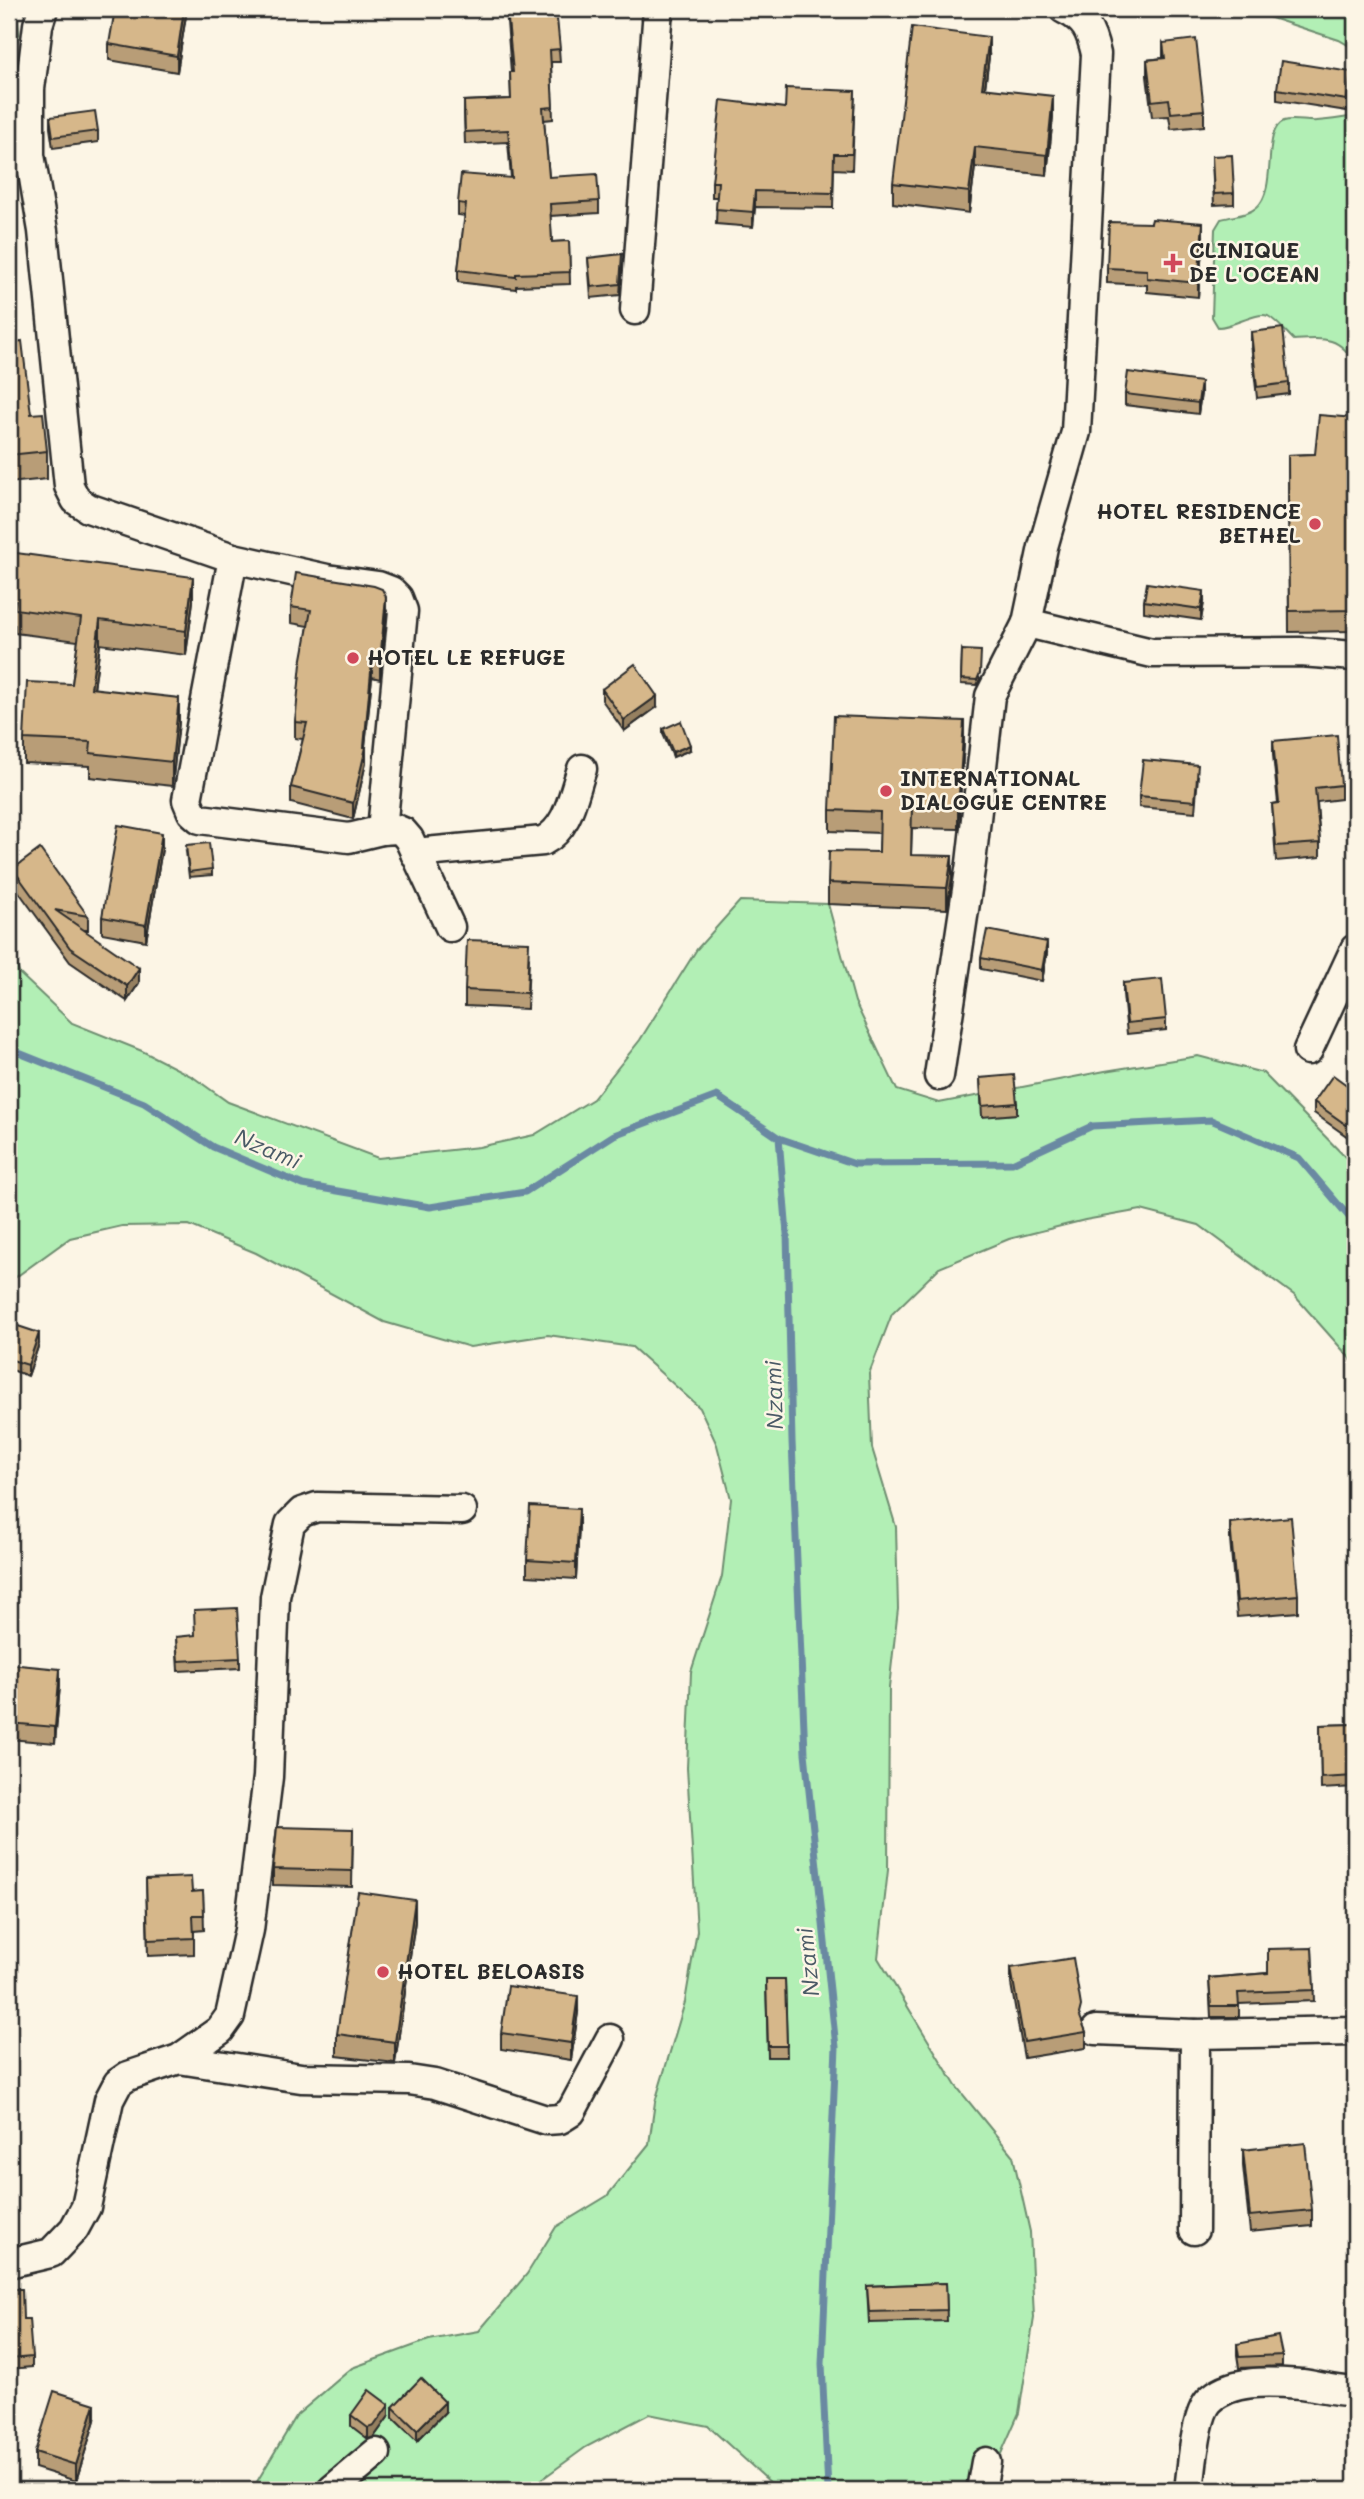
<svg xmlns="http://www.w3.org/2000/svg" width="1364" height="2499" viewBox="0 0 1364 2499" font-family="Mali,sans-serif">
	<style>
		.green { fill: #b2efb5; stroke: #6e8d70; stroke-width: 2 }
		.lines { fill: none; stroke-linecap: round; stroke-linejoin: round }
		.stream { stroke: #6a89a2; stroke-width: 7 }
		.minor-casing { stroke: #2b2b2b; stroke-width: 33 }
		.minor { stroke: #fcf5e5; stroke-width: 28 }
		.wall { fill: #b89d77; stroke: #2b2b2b; stroke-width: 2 }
		.shaded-wall { fill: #968061; stroke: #2b2b2b; stroke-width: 2 }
		.building { fill: #d6b78a; stroke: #2b2b2b; stroke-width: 2 }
		.poi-dot { fill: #d1495b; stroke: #fcf5e5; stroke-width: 2.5 }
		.labels { text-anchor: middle; stroke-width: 5; stroke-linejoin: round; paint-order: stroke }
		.poi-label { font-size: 21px; font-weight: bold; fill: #2b2b2b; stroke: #fcf5e5; text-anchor: start }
		.water-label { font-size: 23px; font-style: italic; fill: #4a5a66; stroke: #fcf5e5 }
	</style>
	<rect width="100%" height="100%" fill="#fcf5e5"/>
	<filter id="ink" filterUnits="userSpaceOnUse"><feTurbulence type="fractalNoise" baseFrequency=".0143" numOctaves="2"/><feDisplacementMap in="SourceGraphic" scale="14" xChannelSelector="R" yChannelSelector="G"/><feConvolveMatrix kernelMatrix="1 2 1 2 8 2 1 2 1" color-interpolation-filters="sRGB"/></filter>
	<g filter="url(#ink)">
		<!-- green -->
		<g class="green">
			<polygon points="9,9 17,9 19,34 9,61"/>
			<polygon points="1244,9 1355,9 1355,49 1339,40"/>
			<path d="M 1355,116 L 1355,364 C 1340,336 1324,338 1294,340 C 1286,332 1277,321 1268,316 C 1256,311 1234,327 1218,327 L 1212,317 L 1215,229 L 1221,219 C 1232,216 1248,215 1257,207 C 1278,188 1261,130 1284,121 C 1293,118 1307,122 1317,121 C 1330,120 1343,118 1355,116 Z"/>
			<polygon points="740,901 828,904 855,1002 897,1090 939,1103 1105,1071 1198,1056 1263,1073 1355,1167 1355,1364 1294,1295 1199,1225 1141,1210 1085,1220 1009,1239 939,1268 892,1314 869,1374 872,1448 896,1527 898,1609 889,1688 888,1870 878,1958 956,2086 1013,2156 1030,2232 1034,2318 1019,2413 985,2490 774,2490 772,2484 708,2426 649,2414 586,2447 527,2490 252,2490 297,2415 352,2368 429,2340 479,2331 527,2274 556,2227 607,2196 649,2144 655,2102 685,2002 697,1931 687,1768 691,1672 722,1576 731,1499 717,1445 700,1408 632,1347 548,1335 470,1347 384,1322 256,1253 189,1225 122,1226 70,1238 9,1282 9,939 19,973 72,1023 142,1051 193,1077 228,1102 378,1158 479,1147 534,1135 593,1099 640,1040 697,949"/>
		</g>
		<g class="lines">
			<!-- stream -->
			<g class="stream">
				<polyline points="9,1049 144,1103 213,1147 303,1185 430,1207 525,1192 614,1135 717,1096 779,1138 787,1234 792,1441 805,1753 836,2047 822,2364 828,2490"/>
				<polyline points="779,1138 855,1164 1012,1163 1092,1126 1211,1120 1299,1158 1355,1224"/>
			</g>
			<defs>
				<g id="minor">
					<polyline points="43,9 38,25 30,89 30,155 43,231 69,486 76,500 88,508 233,558 187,800 192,812 200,819 349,838 382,830 396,829 403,832 409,839 450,927"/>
					<path d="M 1064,9 C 1086,19 1091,32 1096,54 L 1076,432 L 1043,547 L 1027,623 L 1152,653 L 1300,652 L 1355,656"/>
					<polyline points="635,310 658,9"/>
					<polyline points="233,558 327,579 378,586 391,591 398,598 403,611 382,830"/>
					<path d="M 415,853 L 543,841 C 569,828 573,794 582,769"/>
					<polyline points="1308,1050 1355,949"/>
					<polyline points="939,1076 971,863 990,696 1027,623"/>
					<polyline points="1096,2030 1195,2034 1355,2031"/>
					<polyline points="179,2059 301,2078 409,2080 435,2084 546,2120 560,2119 571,2112 610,2039"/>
					<polyline points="1194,2230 1195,2034"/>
					<polyline points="9,2263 51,2253 74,2229 86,2207 109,2100 118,2083 128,2076 179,2059 220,2030 230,2016 249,1930 268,1777 275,1597 290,1524 302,1512 317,1507 462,1510"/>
					<polyline points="332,2490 376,2453"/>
					<polyline points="981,2490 986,2462"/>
					<path d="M 1189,2490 C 1192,2469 1195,2416 1209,2401 C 1231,2378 1272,2382 1302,2384 C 1319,2386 1338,2392 1355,2391"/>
				</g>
			</defs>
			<!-- minor casing -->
			<use href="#minor" class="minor-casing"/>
			<!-- minor -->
			<use href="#minor" class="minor"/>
		</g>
		<!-- wall -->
		<g class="wall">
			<polygon points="187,9 177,72 109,60 109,44"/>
			<polygon points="506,9 556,9 560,62 551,62 553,119 544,120 549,177 599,201 599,213 550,216 552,242 569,241 570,284 516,286 516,289 458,282 458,270 465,216 458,215 458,203 511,178 508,142 465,144 464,114 464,101 511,99 510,72 511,72"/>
			<polygon points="1163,43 1204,110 1204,126 1171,129 1169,116 1152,117 1147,76 1147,60 1163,58"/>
			<polygon points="989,57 985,89 1053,116 1047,175 975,167 969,213 893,203 893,183"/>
			<polygon points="1351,83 1347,111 1277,100 1277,89"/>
			<polygon points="855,91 852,170 834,169 833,208 755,207 753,227 716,224 717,197 712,197 712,182 785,108"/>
			<polygon points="50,117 98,131 98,142 53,148 50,128"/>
			<polygon points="1212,156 1234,193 1234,204 1214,205"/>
			<polygon points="1203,237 1198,297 1147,292 1147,285 1107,283 1107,268"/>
			<polygon points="588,258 622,265 620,295 591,298"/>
			<polygon points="1251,332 1289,383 1289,394 1257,398 1251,343"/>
			<polygon points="9,343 31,414 47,451 47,479 9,483"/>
			<polygon points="1201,393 1198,414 1125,405 1125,394"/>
			<polygon points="1354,435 1355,435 1355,631 1289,632 1288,455 1315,454"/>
			<polygon points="9,552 193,601 186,655 100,644 94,689 179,722 172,786 90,777 90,766 24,763 24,739 72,684 78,641 15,633 15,625 9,625"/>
			<polygon points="1144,601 1204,602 1201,620 1144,612"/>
			<polygon points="291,607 386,613 380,679 372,677 365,747 366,763 353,819 291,803 291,787 303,739 295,738 295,722 308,626 291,623"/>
			<polygon points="962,650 980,679 977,685 961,684"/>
			<polygon points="602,689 657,707 624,731 602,700"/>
			<polygon points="663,729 690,750 673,757 663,734"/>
			<polygon points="1273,741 1341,785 1341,799 1317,802 1320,843 1320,857 1276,861 1272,804 1278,803 1273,755"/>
			<polygon points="964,743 958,829 912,828 911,855 952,878 947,909 828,904 828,883 879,852 880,833 830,831 830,810"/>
			<polygon points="1198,776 1195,812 1139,807 1139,796"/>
			<polygon points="162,849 146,941 102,933 102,917"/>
			<polygon points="186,851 212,869 212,875 189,877"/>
			<polygon points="13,869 88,916 88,930 83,930 139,983 127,1001 70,962 13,884"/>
			<polygon points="1047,953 1042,981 981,969 981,958"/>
			<polygon points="529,958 527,1009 465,1006 465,990"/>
			<polygon points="1123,983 1166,1019 1166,1030 1127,1034 1123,994"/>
			<polygon points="980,1078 1017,1103 1017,1114 982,1117"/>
			<polygon points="1355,1091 1355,1142 1314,1113 1314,1102"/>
			<polygon points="9,1323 39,1344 28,1376 9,1369"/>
			<polygon points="9,1460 14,1460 13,1502 9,1502"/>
			<polygon points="1230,1523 1298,1595 1298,1612 1237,1617 1230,1539"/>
			<polygon points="579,1525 576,1579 527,1576 527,1560"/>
			<polygon points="176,1637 240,1658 240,1668 178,1671"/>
			<polygon points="9,1664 60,1685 55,1743 9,1739"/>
			<polygon points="1355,1724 1355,1787 1321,1789 1320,1725"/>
			<polygon points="353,1829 352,1887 273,1885 273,1869"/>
			<polygon points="146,1879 192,1892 203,1891 204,1930 194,1931 194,1954 148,1956"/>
			<polygon points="415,1921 395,2063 337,2056 337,2034"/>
			<polygon points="1312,1948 1314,2001 1239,2004 1239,2017 1211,2017 1209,1978 1268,1973"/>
			<polygon points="1011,1968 1081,2020 1086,2032 1086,2048 1024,2058 1011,1984"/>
			<polygon points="766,1979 785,1979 787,2057 768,2057"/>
			<polygon points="578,2012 571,2060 501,2049 501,2033"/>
			<polygon points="1243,2150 1312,2210 1312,2226 1250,2232 1243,2166"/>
			<polygon points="946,2283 947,2321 869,2323 867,2286"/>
			<polygon points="9,2289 23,2319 32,2357 32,2367 9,2369"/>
			<polygon points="1237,2344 1282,2355 1282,2366 1239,2368 1237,2355"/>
			<polygon points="393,2407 445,2412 417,2441 393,2418"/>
			<polygon points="351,2415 389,2416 374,2437 368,2439 351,2426"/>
			<polygon points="95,2420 76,2481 35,2468 35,2452"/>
		</g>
		<!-- shaded-wall -->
		<g class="shaded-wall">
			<polygon points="184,9 187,9 177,72 177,56"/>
			<polygon points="989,37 989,57 982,109 982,88"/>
			<polygon points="1351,72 1351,83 1347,111 1347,100"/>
			<polygon points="1053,96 1053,116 1047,175 1047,155"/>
			<polygon points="975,147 975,167 969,213 969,192"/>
			<polygon points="755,191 755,207 753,227 753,212"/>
			<polygon points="1203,223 1203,237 1198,297 1198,283"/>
			<polygon points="1201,382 1201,393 1198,414 1198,403"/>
			<polygon points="193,577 193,601 186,655 186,631"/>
			<polygon points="1204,591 1204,602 1201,620 1201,609"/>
			<polygon points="386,597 386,613 380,679 380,662"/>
			<polygon points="100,620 100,644 91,712 91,688"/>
			<polygon points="372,661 372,677 364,755 366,747 366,763 353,819 353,803 364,747"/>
			<polygon points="657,696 657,707 624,731 624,720"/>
			<polygon points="179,698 179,722 172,786 172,762"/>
			<polygon points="964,721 964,743 958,829 958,808"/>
			<polygon points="690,745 690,750 673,757 673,752"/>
			<polygon points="162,833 162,849 146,941 146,925"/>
			<polygon points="952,856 952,878 947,909 947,888"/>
			<polygon points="1047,942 1047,953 1042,981 1042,970"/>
			<polygon points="139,968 139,983 127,1001 127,986"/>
			<polygon points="39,1333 39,1344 28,1376 28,1365"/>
			<polygon points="579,1509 579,1525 576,1579 576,1563"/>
			<polygon points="60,1669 60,1685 55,1743 55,1727"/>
			<polygon points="415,1900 415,1921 395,2063 395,2042"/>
			<polygon points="578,1996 578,2012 571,2060 571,2043"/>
			<polygon points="445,2402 445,2412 417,2441 417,2430"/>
			<polygon points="95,2404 95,2420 76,2481 76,2465"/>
			<polygon points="389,2405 389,2416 374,2437 368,2439 368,2428"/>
		</g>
		<!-- building -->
		<g class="building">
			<polygon points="115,9 184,9 177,56 109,44"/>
			<polygon points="507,9 556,9 560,49 550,50 553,107 543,108 549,177 597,174 599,201 550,204 552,242 569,241 570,272 516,274 516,277 458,270 466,204 458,203 461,174 512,178 508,130 465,132 464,101 511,99 510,72 513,72"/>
			<polygon points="912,27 989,37 982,88 1053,96 1047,155 975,147 969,192 893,183"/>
			<polygon points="1196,39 1204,110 1171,113 1169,99 1152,101 1147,60 1165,58 1163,43"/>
			<polygon points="1281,61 1351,72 1347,100 1277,89"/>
			<polygon points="786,88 855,91 852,154 834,154 833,193 755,191 753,212 716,209 718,182 712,182 721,100 785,108"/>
			<polygon points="95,111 98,131 53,137 50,117"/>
			<polygon points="1232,155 1234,193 1214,194 1212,156"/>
			<polygon points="1152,219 1203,223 1198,283 1147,278 1147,270 1107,268 1109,222 1151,223"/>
			<polygon points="622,254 620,284 591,287 588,258"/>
			<polygon points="1283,328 1289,383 1257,387 1251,332"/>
			<polygon points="22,341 31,414 43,413 47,451 9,455 9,343"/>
			<polygon points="1128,372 1201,382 1198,403 1125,394"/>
			<polygon points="1319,415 1354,418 1353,434 1355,435 1355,610 1289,611 1288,455 1315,454"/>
			<polygon points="9,552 193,577 186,631 100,620 91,688 179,698 172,762 90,753 91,742 24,739 27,682 72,684 81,618 15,609 16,601 9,601"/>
			<polygon points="296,573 374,586 382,589 386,597 380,662 372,661 364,747 366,747 353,803 291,787 307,723 295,722 301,664 311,610 291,607"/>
			<polygon points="1147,583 1204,591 1201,609 1144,601"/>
			<polygon points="962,650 981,651 980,673 977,680 961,679"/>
			<polygon points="635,664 657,696 624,720 602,689"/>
			<polygon points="834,716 964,721 958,808 912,806 911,855 952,856 947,888 828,883 829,851 879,852 880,812 830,810"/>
			<polygon points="681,721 690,745 673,752 663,729"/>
			<polygon points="1337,735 1341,785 1315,788 1320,843 1276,846 1272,804 1279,803 1273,741"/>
			<polygon points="1143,760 1198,765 1195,801 1139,796"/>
			<polygon points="118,825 162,833 146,925 102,917"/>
			<polygon points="209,843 212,869 189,872 186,845"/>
			<polygon points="40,849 88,916 55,910 139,968 127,986 70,948 13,869"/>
			<polygon points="987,930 1047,942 1042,970 981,958"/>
			<polygon points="467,940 529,942 527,993 465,990"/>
			<polygon points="1162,979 1166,1019 1127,1023 1123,983"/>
			<polygon points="1014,1075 1017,1103 982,1106 980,1078"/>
			<polygon points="1333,1075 1355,1091 1355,1131 1314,1102"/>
			<polygon points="9,1323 39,1333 28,1365 9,1359"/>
			<polygon points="9,1460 14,1460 13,1491 9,1491"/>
			<polygon points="530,1506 579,1509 576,1563 527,1560"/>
			<polygon points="1291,1517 1298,1595 1237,1601 1230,1523"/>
			<polygon points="237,1608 240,1658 178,1661 176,1637 195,1635 194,1610"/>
			<polygon points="9,1664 60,1669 55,1727 9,1723"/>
			<polygon points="1355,1724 1355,1776 1321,1778 1320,1725"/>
			<polygon points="277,1827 353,1829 352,1871 273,1869"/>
			<polygon points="191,1877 192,1892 203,1891 204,1915 193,1915 194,1938 148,1940 146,1879"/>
			<polygon points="358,1892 415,1900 395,2042 337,2034"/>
			<polygon points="1312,1948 1314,1990 1238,1993 1239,2006 1211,2006 1209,1978 1268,1973 1268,1949"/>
			<polygon points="1073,1958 1081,2006 1079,2014 1086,2032 1024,2042 1011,1968"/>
			<polygon points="766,1979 785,1979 787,2046 768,2046"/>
			<polygon points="508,1986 578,1996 571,2043 501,2033"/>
			<polygon points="1305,2143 1312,2210 1250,2216 1243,2150"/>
			<polygon points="946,2283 947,2310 869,2312 867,2286"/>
			<polygon points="9,2289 22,2289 23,2319 29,2319 32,2357 9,2359"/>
			<polygon points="1278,2336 1282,2355 1239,2357 1237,2344"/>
			<polygon points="421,2378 445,2402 417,2430 393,2407"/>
			<polygon points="369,2390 389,2405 374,2426 368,2428 351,2415"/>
			<polygon points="54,2391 95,2404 76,2465 35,2452"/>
		</g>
	</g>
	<!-- markers -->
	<g class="poi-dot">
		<path d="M1169.5 252.5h7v7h7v7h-7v7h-7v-7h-7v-7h7z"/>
		<circle cx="1315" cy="524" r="7"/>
		<circle cx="353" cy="658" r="7"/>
		<circle cx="886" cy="791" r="7"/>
		<circle cx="383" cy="1972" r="7"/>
	</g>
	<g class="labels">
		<!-- poi labels -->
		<g class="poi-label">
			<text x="1189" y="258">CLINIQUE<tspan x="1189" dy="24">DE L'OCEAN</tspan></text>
			<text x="1301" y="519" text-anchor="end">HOTEL RESIDENCE<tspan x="1301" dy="24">BETHEL</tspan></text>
			<text x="367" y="665">HOTEL LE REFUGE</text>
			<text x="900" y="786">INTERNATIONAL<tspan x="900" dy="24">DIALOGUE CENTRE</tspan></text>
			<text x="397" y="1979">HOTEL BELOASIS</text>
		</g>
		<!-- water labels -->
		<g class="water-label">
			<text transform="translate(268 1149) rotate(23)" y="8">Nzami</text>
			<text transform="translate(774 1395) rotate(-92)" y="8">Nzami</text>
			<text transform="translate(808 1962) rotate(-96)" y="8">Nzami</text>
		</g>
	</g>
	<!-- margin -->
	<rect width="1364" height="2499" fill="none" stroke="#fcf5e5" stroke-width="35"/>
	<rect x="18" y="18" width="1329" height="2464" fill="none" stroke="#2b2b2b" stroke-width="2.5" filter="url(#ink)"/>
</svg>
